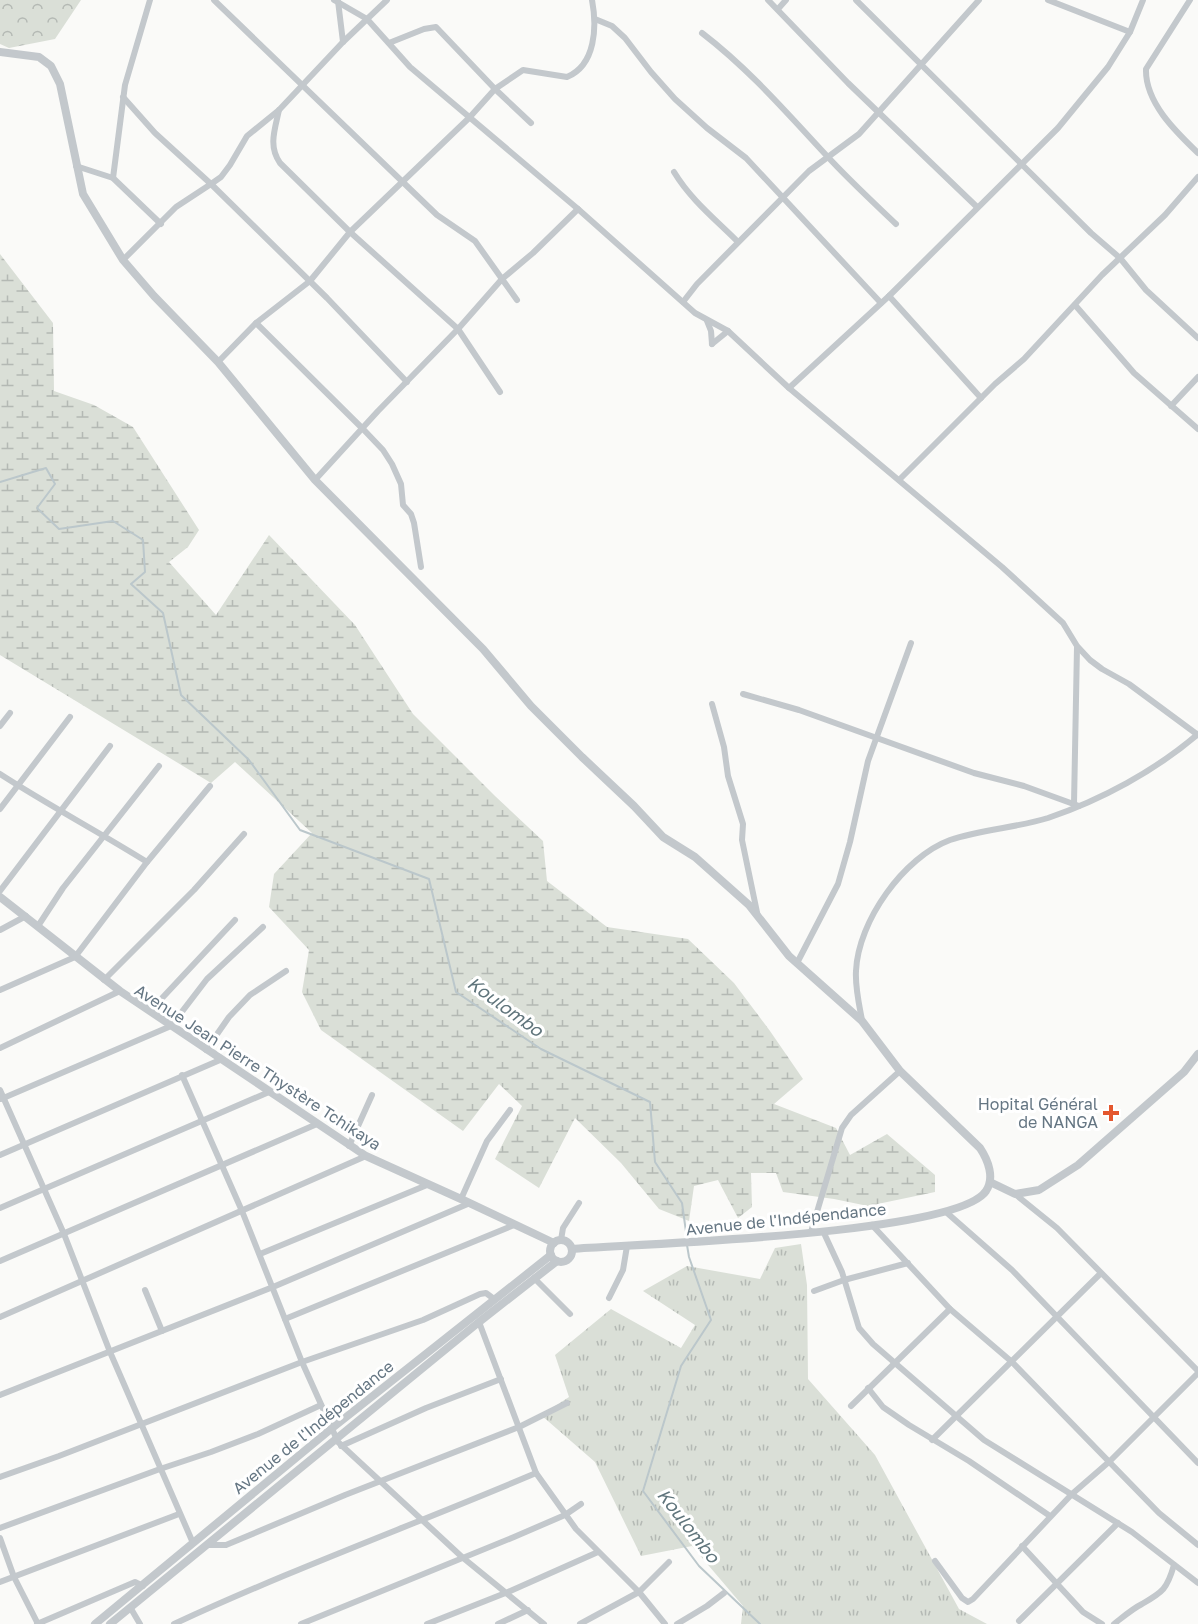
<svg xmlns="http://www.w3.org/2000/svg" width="1198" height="1624" viewBox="0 0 1198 1624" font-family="'Golos Text',sans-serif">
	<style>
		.grass { fill: url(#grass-tufts) }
		.forest { fill: url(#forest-crowns) }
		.wetland { fill: url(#wetland-marsh) }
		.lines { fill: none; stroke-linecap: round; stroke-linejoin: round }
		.stream { stroke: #bbc7cb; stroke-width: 2 }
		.minor { stroke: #c3c8cc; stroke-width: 6 }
		.tertiary { stroke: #c3c8cc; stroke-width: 8 }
		.poi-dot { fill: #e4572e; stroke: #fff; stroke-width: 2 }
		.labels { text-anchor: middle; stroke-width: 6; stroke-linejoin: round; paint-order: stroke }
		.street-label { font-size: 16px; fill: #657683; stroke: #fff }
		.poi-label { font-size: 16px; fill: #657683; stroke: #fff; text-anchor: end }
		.water-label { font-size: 18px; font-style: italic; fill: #60757c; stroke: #fff }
	</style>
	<defs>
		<pattern id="grass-tufts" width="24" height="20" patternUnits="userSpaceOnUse" patternTransform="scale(1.5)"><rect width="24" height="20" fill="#dadfd7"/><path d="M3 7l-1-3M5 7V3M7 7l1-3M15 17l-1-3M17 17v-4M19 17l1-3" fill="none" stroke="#b4b9b4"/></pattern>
		<pattern id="forest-crowns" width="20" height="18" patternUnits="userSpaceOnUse" patternTransform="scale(1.5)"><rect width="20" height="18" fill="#dadfd7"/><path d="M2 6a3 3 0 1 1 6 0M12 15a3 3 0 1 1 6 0" fill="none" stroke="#b4b9b4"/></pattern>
		<pattern id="wetland-marsh" width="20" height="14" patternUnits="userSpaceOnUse" patternTransform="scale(1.5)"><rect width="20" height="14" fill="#dadfd7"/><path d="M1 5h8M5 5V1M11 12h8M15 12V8" fill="none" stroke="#b4b9b4"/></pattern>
	</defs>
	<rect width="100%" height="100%" fill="#fafaf8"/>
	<!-- grass -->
	<polygon class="grass" points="801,1244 807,1285 808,1379 875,1455 959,1609 987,1624 741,1624 743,1606 692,1546 641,1556 595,1462 541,1415 569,1397 555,1355 611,1309 681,1348 695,1325 643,1291 687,1266 760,1279 775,1248"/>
	<!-- forest -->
	<polygon class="forest" points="0,0 81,0 55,39 9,48 0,44"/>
	<!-- wetland -->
	<polygon class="wetland" points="0,254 53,323 54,391 94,405 133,427 199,530 188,547 169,562 216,615 269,535 355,625 413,714 495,796 543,841 547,881 607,927 688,939 734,983 770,1031 803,1079 774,1104 836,1128 850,1155 887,1134 935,1175 935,1192 868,1206 834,1199 783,1192 776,1173 751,1173 752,1207 738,1218 718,1180 694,1186 689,1221 659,1209 621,1163 575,1118 539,1188 495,1159 522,1106 499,1084 463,1131 321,1030 302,992 309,950 269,907 274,874 312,833 235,762 211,783 0,655"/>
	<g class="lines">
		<!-- stream -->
		<g class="stream">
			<polyline points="0,482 46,468 55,484 37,508 59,529 113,521 143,540 145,572 131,584 163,613 181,695 249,760 300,830 429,879 456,992 541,1049 650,1102 655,1162 682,1203 687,1239"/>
			<polyline points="687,1245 689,1257 711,1320 681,1366 643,1491 699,1566 760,1624"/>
		</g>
		<!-- minor -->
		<g class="minor">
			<polyline points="214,0 437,215 475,241 502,279 533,253 578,209"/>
			<polyline points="334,0 367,19 410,67 578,209 695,313 728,331 789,388 1002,567 1063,623 1077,646 1090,660 1102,669 1129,684 1198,735"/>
			<polyline points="387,0 343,42 279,110 247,136 230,165 221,177 211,184 327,298 407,382"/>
			<polyline points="768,0 848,83 977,207"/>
			<polyline points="856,0 1091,233 1120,258 1146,290 1198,338"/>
			<polyline points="1048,0 1130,32"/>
			<path d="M 1190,0 L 1146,69 C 1145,102 1175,131 1198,153"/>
			<polyline points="338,1 343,42"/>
			<polyline points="778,9 786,0"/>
			<polyline points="595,19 612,26 625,38 651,72 675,99 707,128 746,158 881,303"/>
			<path d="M 702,33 C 749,69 787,113 827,156 C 849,180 873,202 896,224"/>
			<path d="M 389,43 L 424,29 L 436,27 L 495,89 L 523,70 L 567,77 C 596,65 597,26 592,0"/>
			<path d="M 279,110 C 275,129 268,146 280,163 L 350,232 L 458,329 L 500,392"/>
			<polyline points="76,166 113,178 161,224"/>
			<path d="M 674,172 C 691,200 715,219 738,242"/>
			<polyline points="113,178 125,85 150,0"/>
			<polyline points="123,260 176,207 211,184 155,133 123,97"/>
			<polyline points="889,296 981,398"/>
			<polyline points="683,302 697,284 809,171 859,134 979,0"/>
			<polyline points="1075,305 1134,373 1198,429"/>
			<polyline points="707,321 711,331 712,344"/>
			<polyline points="256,323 363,429 383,450 392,464 401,484 403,505 411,514 414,523 421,567"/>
			<polyline points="712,344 728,331"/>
			<polyline points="218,362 256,323 310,281 350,232 469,118 495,89 531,123"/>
			<polyline points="789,388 889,296 1058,128 1108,67 1130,32 1143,0"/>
			<polyline points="1171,406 1198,377"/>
			<polyline points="315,480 378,411 458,329 502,279 517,300"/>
			<polyline points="899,480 995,384 1024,359 1102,275 1165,215 1198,177"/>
			<polyline points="743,694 799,710 974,773 1024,786 1079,806"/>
			<polyline points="712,704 724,747 728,776 743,824 742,840 758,917"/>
			<polyline points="0,726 10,713"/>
			<path d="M 0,774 C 48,805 99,832 147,862"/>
			<polyline points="1074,804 1077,647"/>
			<polyline points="0,809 70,717"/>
			<polyline points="0,891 110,746"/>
			<polyline points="38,926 63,888 159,766"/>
			<polyline points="0,930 26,916"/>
			<polyline points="797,963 838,884 850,842 868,761 911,643"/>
			<polyline points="104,980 194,890 244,834"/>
			<polyline points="0,990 75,957 147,862 210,786"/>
			<polyline points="150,1011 235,920"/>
			<path d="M 862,1020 C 859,1004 855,987 856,971 C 858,921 904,857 950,840 C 982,829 1016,828 1048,818 C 1101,800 1155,771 1198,734"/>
			<polyline points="0,1048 120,991"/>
			<polyline points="206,1050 229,1017 250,995 286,971"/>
			<polyline points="182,1075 242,1211 302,1362 338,1442 462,1557 544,1624"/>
			<polyline points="0,1090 64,1234 110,1352 193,1543"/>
			<polyline points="1,1099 171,1026 207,979 263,927"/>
			<polyline points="349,1146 372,1095"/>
			<polyline points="0,1155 220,1060"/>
			<polyline points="1015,1194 1057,1228 1198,1371"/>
			<polyline points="461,1199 487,1141 510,1110"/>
			<polyline points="0,1208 269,1092"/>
			<polyline points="946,1212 1012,1270 1198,1463"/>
			<polyline points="872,1225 950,1309 1012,1362 1159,1513 1198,1545"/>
			<polyline points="823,1231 842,1272 859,1328 873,1344 984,1440 1132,1532 1198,1583"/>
			<polyline points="811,1232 842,1128 851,1115 900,1071"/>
			<polyline points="561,1240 563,1228 579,1203"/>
			<polyline points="260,1254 427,1185"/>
			<polyline points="0,1261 317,1124"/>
			<polyline points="534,1278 570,1314"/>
			<polyline points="145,1290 162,1331"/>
			<polyline points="814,1291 844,1280 908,1263"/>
			<polyline points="609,1298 623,1270 627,1246"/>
			<polyline points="0,1317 366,1156"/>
			<polyline points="285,1319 514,1225"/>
			<polyline points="479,1322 536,1473 576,1529 639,1592 665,1624"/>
			<polyline points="868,1388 883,1407 909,1425 969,1461 1050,1516"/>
			<polyline points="0,1395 273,1287 470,1203"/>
			<polyline points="851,1406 950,1309"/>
			<polyline points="932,1440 1100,1274"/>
			<polyline points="341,1446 426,1408 501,1379"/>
			<polyline points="0,1477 59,1456 302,1362 423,1320 480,1294 486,1293 494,1299"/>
			<polyline points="0,1528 160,1469 211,1452 258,1434 321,1405"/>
			<polyline points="0,1538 14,1577 38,1624"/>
			<polyline points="207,1545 226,1545 345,1495 519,1427 567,1403"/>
			<polyline points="1022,1546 1083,1612 1102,1624"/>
			<polyline points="935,1561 962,1598 968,1602 973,1599 1072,1494 1110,1461 1198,1373"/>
			<polyline points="0,1582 179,1514"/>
			<polyline points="130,1607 140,1624"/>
			<polyline points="1019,1621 1118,1523"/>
			<polyline points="37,1624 135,1582 143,1586"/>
			<path d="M 174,1624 C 292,1569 416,1524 536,1473"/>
			<polyline points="301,1624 514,1537 565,1515 581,1504"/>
			<polyline points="427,1624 508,1592 598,1552"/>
			<polyline points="498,1624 528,1610"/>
			<polyline points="580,1624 639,1592 669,1562"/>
			<polyline points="677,1624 707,1606 724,1593"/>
			<path d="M 1114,1624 C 1123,1617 1132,1609 1142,1604 C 1163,1592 1167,1589 1174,1565"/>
		</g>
		<!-- tertiary -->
		<g class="tertiary">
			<path d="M 0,52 L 39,57 L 51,66 L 60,84 L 83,194 L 123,260 L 154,296 L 218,362 L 315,480 L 483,649 L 531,706 L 582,757 L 634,806 L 663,837 L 695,857 L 749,905 L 789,956 L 862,1021 L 900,1071 L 980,1148 C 988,1160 995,1178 986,1191 C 957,1235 635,1244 572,1249"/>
			<polyline points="0,897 120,991 366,1156 461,1199 554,1243"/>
			<polyline points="990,1182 1015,1194 1039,1190 1078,1165 1184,1072 1198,1054"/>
			<circle cx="561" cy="1251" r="11"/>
			<polyline points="95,1624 331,1429 551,1255"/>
			<polyline points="110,1624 479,1322 557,1261"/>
		</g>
	</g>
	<!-- markers -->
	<path class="poi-dot" d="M1108 1104h6v6h6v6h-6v6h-6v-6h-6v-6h6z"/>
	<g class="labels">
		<!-- street labels -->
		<g class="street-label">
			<text transform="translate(258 1067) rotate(33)" y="6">Avenue Jean Pierre Thystère Tchikaya</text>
			<text transform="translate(786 1219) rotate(-6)" y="6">Avenue de l'Indépendance</text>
			<text transform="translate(313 1427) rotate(-39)" y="6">Avenue de l'Indépendance</text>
		</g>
		<!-- poi labels -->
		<g class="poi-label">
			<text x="1098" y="1110">Hopital Général<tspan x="1098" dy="18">de NANGA</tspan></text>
		</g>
		<!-- water labels -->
		<g class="water-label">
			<text transform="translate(505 1007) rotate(36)" y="6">Koulombo</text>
			<text transform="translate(688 1526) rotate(52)" y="6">Koulombo</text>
		</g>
	</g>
</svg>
